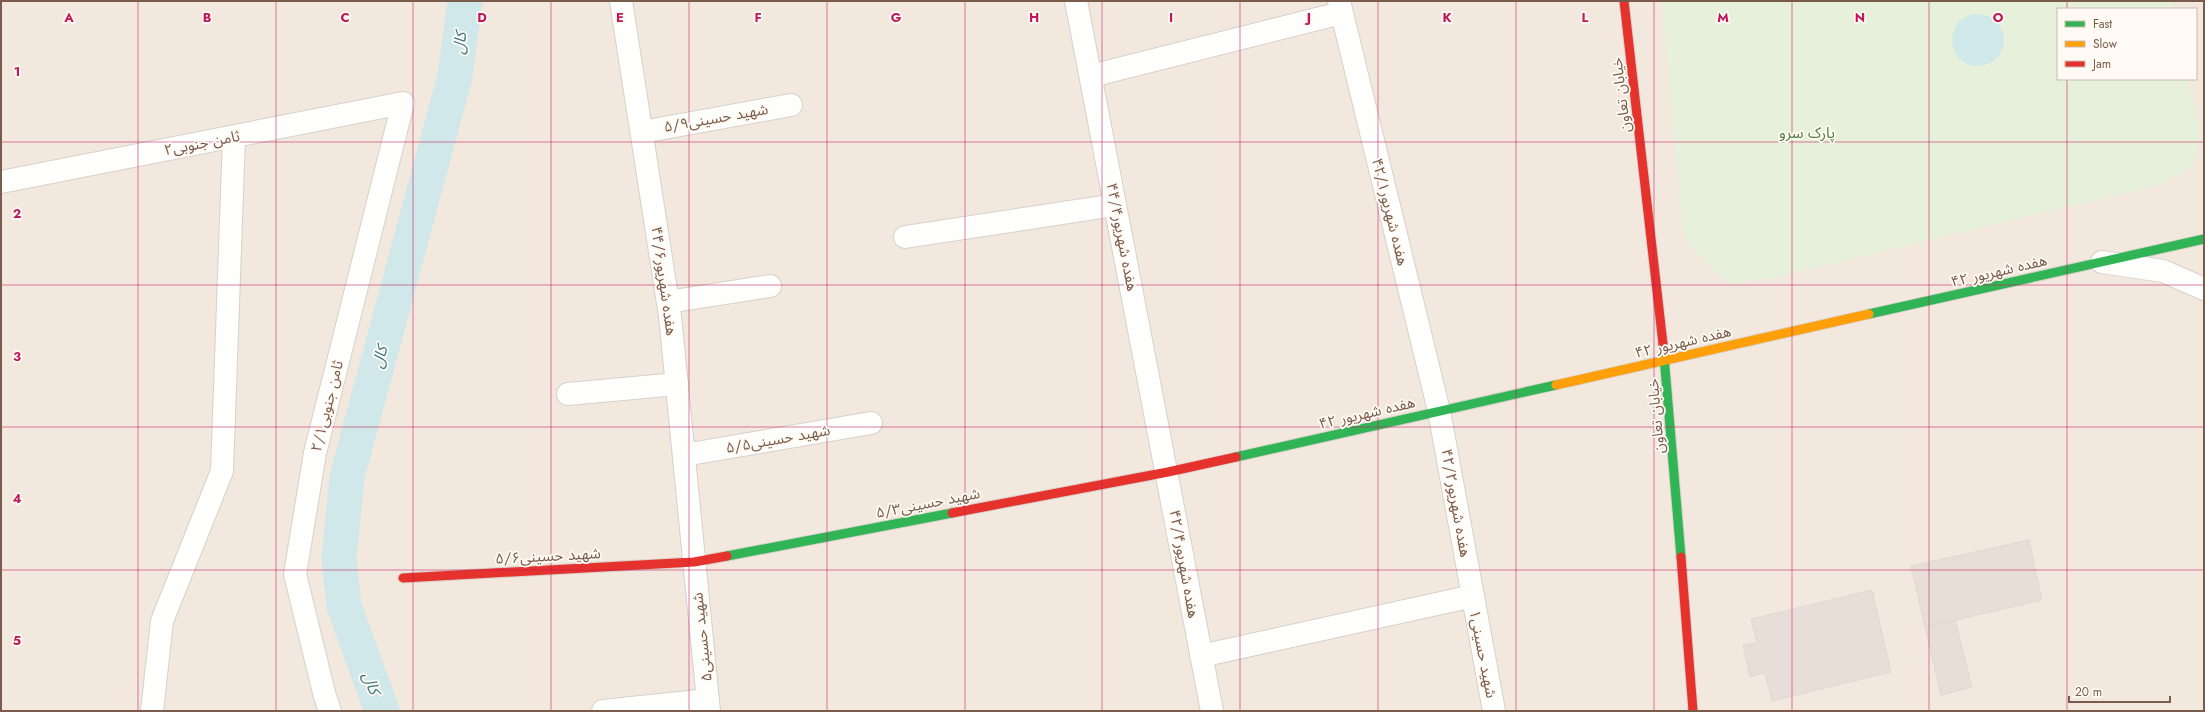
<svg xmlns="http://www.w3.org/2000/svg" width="2205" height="712" viewBox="0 0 2205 712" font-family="Jost,'Noto Sans Arabic',sans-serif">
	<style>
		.residential { fill: #f2e8de; fill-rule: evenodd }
		.green { fill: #e7f0db }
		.water { fill: #d0e8ea }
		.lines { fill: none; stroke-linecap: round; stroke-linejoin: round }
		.canal { stroke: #d0e8ea; stroke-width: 35 }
		.building { fill: #e6ded7; stroke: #e2d8d2 }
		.street-casing { stroke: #d7d1cb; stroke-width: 24 }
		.fast-casing { stroke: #d9d2cb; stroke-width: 11 }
		.slow-casing { stroke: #d9d2cb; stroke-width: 11 }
		.jam-casing { stroke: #d9d2cb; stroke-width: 11 }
		.street { stroke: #fefefd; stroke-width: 22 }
		.fast { stroke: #30b455; stroke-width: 9 }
		.slow { stroke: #ff9f0a; stroke-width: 9 }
		.jam { stroke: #e5322d; stroke-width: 9 }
		.grid { fill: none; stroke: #c2185b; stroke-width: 1; stroke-opacity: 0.55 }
		.labels { text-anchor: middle; stroke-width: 3.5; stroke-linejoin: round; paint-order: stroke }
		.street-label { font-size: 15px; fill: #7a5c4d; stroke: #fffaf3 }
		.park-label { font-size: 15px; fill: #537a41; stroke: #fffaf3 }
		.water-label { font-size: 16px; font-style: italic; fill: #437c86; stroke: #fffaf3 }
		.grid-label { font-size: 13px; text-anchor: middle; font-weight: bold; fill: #c2185b; stroke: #fffaf3; stroke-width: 3.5; stroke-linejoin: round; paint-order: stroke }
	</style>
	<rect width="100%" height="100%" fill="#f9f5f0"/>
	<!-- residential -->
	<path class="residential" d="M 1,1 L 2204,1 L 2204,711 L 1,711 ZM 2058,9 L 2196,9 L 2196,79 L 2058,79 Z"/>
	<!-- green -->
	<polygon class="green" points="1662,1 2171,1 2173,9 2058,9 2058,79 2188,79 2201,135 2192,166 2163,184 1772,278 1731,284 1707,264 1683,236"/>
	<!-- water -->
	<circle class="water" cx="1978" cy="40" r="26"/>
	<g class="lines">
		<!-- canal -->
		<polyline class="canal" points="382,711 344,606 339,559 347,477 455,76 465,1"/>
	</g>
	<!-- building -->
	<g class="building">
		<polygon points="2029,540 2042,600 1925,627 1911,566"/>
		<polygon points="1872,590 1891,672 1772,701 1765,673 1750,677 1743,645 1757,643 1751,619"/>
		<polygon points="1955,620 1972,687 1941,695 1925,627"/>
	</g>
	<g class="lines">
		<defs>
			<g id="street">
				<polyline points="621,1 670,316 709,711"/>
				<polyline points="1076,1 1212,711"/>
				<polyline points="1339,1 1439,411 1494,711"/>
				<polyline points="1091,76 1341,13"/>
				<polyline points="642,132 791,105"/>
				<polyline points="1,182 403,103 315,453 295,574 324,693 330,711"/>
				<polyline points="905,237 1115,205"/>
				<polyline points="2102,262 2163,271 2204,289"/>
				<polyline points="668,302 770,286"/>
				<polyline points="568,394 677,384"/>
				<polyline points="684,455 871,423"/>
				<polyline points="1201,656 1473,596"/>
				<polyline points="152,711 162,621 222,471 234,137"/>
				<polyline points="603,711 708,700"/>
			</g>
			<g id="fast">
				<polyline points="1869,314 2204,239"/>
				<polyline points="1663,344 1681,557"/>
				<polyline points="1236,457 1556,385"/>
				<polyline points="727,556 952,513"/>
			</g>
			<polyline id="slow" points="1556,385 1869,314"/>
			<g id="jam">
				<polyline points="1624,1 1663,344"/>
				<polyline points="952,513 1168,472 1236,457"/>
				<polyline points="1681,557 1693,711"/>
				<polyline points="403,578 694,562 727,556"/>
			</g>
		</defs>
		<!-- street casing -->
		<use href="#street" class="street-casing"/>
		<!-- fast casing -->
		<use href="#fast" class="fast-casing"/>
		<!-- slow casing -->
		<use href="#slow" class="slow-casing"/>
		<!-- jam casing -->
		<use href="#jam" class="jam-casing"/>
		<!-- street -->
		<use href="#street" class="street"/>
		<!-- fast -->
		<use href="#fast" class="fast"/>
		<!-- slow -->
		<use href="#slow" class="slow"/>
		<!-- jam -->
		<use href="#jam" class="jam"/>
	</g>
	<!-- grid -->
	<path class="grid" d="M 138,1 L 138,711M 276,1 L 276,711M 413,1 L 413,711M 551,1 L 551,711M 689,1 L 689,711M 827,1 L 827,711M 965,1 L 965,711M 1102,1 L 1102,711M 1240,1 L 1240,711M 1378,1 L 1378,711M 1516,1 L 1516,711M 1654,1 L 1654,711M 1792,1 L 1792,711M 1929,1 L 1929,711M 2067,1 L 2067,9M 2067,79 L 2067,711M 1,142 L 2204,142M 1,285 L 2204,285M 1,427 L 2204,427M 1,570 L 2204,570"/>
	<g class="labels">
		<!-- street labels -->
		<g class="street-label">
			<text transform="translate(1621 95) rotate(-97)" y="5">خیابان تعاون</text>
			<text transform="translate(716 118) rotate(-10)" y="5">شهید حسینی۵/۹</text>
			<text transform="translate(202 143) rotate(-11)" y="5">ثامن جنوبی۲</text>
			<text transform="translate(1390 212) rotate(76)" y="5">هفده شهریور۴۲/۱</text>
			<text transform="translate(1122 237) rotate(79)" y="5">هفده شهریور۴۴/۴</text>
			<text transform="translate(1999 271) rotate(-13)" y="5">هفده شهریور ۴۲</text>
			<text transform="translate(664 281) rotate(82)" y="5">هفده شهریور۴۴/۶</text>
			<text transform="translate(1683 342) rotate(-13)" y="5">هفده شهریور ۴۲</text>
			<text transform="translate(327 406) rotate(-76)" y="5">ثامن جنوبی۲/۱</text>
			<text transform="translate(1367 413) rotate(-13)" y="5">هفده شهریور ۴۲</text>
			<text transform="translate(1656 416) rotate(-95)" y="5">خیابان تعاون</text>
			<text transform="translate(778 439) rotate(-10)" y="5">شهید حسینی۵/۵</text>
			<text transform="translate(928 503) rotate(-11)" y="5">شهید حسینی۵/۳</text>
			<text transform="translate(1456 503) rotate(80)" y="5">هفده شهریور۴۲/۲</text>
			<text transform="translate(548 556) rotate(-3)" y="5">شهید حسینی۵/۶</text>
			<text transform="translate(1184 564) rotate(80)" y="5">هفده شهریور۴۲/۴</text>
			<text transform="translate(702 637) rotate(-96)" y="5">شهید حسینی۵</text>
			<text transform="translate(1483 654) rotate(79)" y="5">شهید حسینی۱</text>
		</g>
		<!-- park labels -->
		<g class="park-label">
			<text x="1807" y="138">پارک سرو</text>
		</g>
		<!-- water labels -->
		<g class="water-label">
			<text transform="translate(459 43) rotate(-83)" y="6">کال</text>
			<text transform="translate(379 357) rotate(-75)" y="6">کال</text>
			<text transform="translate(372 683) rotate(70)" y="6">کال</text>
		</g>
	</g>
	<g class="grid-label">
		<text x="69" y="22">A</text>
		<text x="207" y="22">B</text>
		<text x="345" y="22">C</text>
		<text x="482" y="22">D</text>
		<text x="620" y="22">E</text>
		<text x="758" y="22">F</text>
		<text x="896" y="22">G</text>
		<text x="1034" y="22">H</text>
		<text x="1171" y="22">I</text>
		<text x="1309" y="22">J</text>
		<text x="1447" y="22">K</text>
		<text x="1585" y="22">L</text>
		<text x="1723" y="22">M</text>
		<text x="1860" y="22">N</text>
		<text x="1998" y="22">O</text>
		<text x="17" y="76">1</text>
		<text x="17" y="218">2</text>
		<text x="17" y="361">3</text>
		<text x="17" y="503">4</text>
		<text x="17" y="645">5</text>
	</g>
	<!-- border -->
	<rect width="2205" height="712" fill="none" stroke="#7a5c4d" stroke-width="4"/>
	<!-- legend -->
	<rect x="2057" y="8" width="140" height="72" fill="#fffaf3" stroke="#cabbb1"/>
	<rect x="2065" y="21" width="20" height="6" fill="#30b455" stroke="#cabbb1"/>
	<text x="2093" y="28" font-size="12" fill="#7a5c4d">Fast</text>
	<rect x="2065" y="41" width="20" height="6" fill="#ff9f0a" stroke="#cabbb1"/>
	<text x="2093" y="48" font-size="12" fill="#7a5c4d">Slow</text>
	<rect x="2065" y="61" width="20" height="6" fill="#e5322d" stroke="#cabbb1"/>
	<text x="2093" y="68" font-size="12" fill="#7a5c4d">Jam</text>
	<!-- scale -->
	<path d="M2069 696v6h101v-6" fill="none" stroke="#7a5c4d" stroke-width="2"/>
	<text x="2075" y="696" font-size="12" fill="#7a5c4d" stroke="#fffaf3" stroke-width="3" paint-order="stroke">20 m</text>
</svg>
